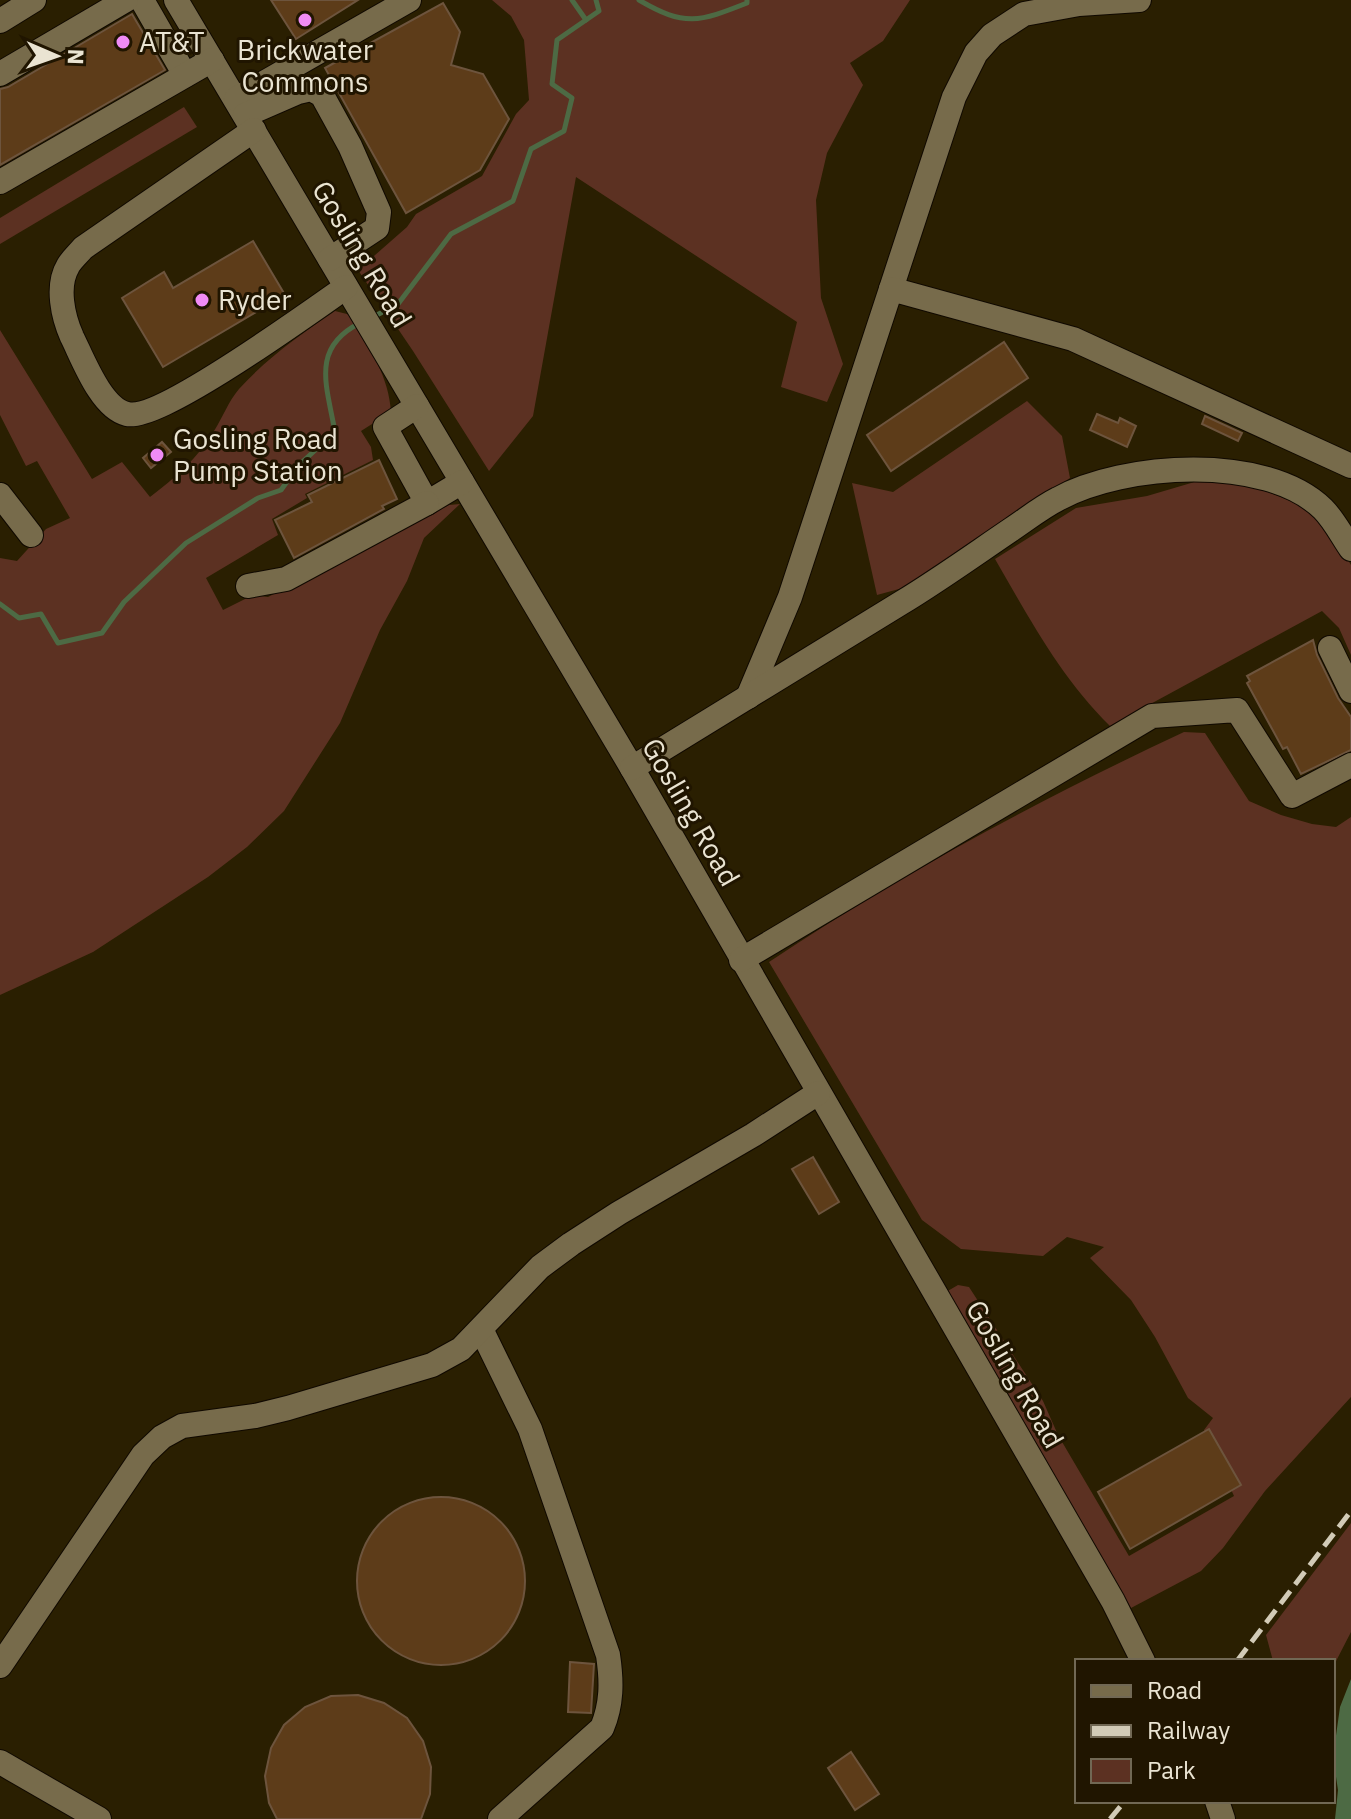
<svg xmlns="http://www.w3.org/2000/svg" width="1351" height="1819" viewBox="0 0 1351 1819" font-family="'IBM Plex Sans',sans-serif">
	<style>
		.green { fill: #5c3122 }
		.water { fill: #4d6a44 }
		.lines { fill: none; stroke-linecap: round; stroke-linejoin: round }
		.stream { stroke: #4d6a44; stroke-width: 5 }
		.building { fill: #5d3c19; stroke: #6d543d; stroke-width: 2 }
		.minor-casing { stroke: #100900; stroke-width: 26 }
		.minor { stroke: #776b4b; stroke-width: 24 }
		.rail { stroke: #d2cbb7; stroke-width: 5; stroke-dasharray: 16 8; stroke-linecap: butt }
		.poi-dot { fill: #f08bf5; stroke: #201500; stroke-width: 3 }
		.labels { text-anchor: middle; stroke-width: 6; stroke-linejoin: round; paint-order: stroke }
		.poi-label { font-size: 28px; fill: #eae4d2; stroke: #201500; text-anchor: start }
		.street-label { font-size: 28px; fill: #eae4d2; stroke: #201500 }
	</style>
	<rect width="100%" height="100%" fill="#2a1f01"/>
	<!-- green -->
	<g class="green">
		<polygon points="492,0 910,0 883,41 850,63 863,85 827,153 816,200 821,298 843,364 827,402 781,387 797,322 576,177 533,416 489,471 413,351 358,270 407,227 416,214 482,176 516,114 529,100 524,40 511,16"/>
		<polygon points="184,107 197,127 0,244 0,218"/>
		<path d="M 335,311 L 347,314 L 354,319 C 370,350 389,377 391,412 L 361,431 L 371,447 L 373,460 L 305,494 L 307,498 L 272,519 L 278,535 L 206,578 L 223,610 L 253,595 L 268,597 L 449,505 L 460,504 L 424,538 L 407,581 L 380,630 L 340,723 L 284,811 L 247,847 L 208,877 L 93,952 L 0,995 L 0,558 L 17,561 L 46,529 L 70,518 L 37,461 L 26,466 L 0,415 L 0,330 L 92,479 L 122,462 L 150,497 C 175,478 198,458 214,431 C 223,417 228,402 239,389 C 267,358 301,334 335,311 Z"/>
		<polygon points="1027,401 1062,436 1070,478 964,549 921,583 877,595 852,483 893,492"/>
		<path d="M 1208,478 L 1258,488 L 1298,504 L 1329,527 L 1351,565 L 1351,655 L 1339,628 L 1322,611 L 1110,726 C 1061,678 1029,618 995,559 L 1076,508 L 1147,496 Z"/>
		<path d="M 1184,732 L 1205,733 L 1249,801 L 1281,815 L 1312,824 L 1336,827 L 1351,817 L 1351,1397 L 1265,1491 L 1223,1548 L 1201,1571 L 1131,1608 L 946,1292 L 958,1285 L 969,1287 L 1043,1401 L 1058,1435 L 1129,1556 L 1234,1496 L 1204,1430 L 1213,1418 L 1188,1398 L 1155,1337 L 1131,1300 L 1090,1258 L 1104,1247 L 1067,1237 L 1043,1256 L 961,1249 L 922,1220 L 769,962 C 900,874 1041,799 1184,732 Z"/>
		<polygon points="1351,1523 1351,1632 1333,1667 1333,1661 1273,1661 1266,1635"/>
	</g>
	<!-- water -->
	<polygon class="water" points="1351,1679 1351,1819 1335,1819 1338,1790 1333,1757 1340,1707"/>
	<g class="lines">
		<!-- stream -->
		<g class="stream">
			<polyline points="572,0 586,20"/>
			<path d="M 639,0 C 685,27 699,22 747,3 L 747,0"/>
			<polyline points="373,317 398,304 451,234 513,201 531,149 564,131 572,98 552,84 557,40 599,11 596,0"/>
			<path d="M 0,604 L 19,618 L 41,614 L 58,643 L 102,633 L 124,602 L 186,543 L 258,498 L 281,490 L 299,465 L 335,432 C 327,386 310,348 360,323"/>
		</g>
	</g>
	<!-- building -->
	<g class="building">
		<polygon points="271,0 358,0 296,39"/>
		<polygon points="443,3 460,32 451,65 483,74 509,119 480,170 406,213 325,68"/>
		<polygon points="132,14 165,70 0,165 0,89 8,87"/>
		<polygon points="253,241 285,295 163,367 122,298 164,272 173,288"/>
		<polygon points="1004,342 1028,378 891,471 867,435"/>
		<polygon points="1097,414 1118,423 1120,418 1136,426 1127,447 1090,430"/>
		<polygon points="1205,416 1242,433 1238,441 1202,424"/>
		<polygon points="162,442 171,452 151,468 143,458"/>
		<polygon points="379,460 397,499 382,506 384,509 294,558 275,520 312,502 308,495"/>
		<polygon points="1313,640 1317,655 1338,698 1351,717 1351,750 1301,774 1287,747 1283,749 1247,683 1250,681 1247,676"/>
		<polygon points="813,1157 839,1202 819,1214 792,1169"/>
		<polygon points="1209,1429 1241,1485 1130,1549 1098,1492"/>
		<circle cx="441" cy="1581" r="84"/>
		<polygon points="570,1662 594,1664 591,1713 568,1712"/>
		<polygon points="358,1695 384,1703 407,1718 423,1741 431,1767 430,1794 421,1819 277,1819 269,1803 265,1776 271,1748 284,1725 305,1707 331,1696"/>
		<polygon points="851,1752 879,1794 855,1810 828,1768"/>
	</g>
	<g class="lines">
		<defs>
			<g id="minor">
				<polyline points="142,0 185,75"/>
				<polyline points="176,0 632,768 1113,1601 1143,1661"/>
				<polyline points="0,21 34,0"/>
				<polyline points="0,74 126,0"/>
				<polyline points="236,99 409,0"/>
				<polyline points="245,115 298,92 311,89 322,95 350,146 379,212 377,228 330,259"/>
				<path d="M 254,130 L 83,248 C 78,254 71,260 68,266 C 56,286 63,317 72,337 C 83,359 101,408 127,414 C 159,422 313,310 346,287"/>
				<polyline points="0,182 212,60"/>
				<polyline points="891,289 954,97 976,53 992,35 1024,14 1079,4 1139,0"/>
				<polyline points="417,406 385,427 427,503 462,482"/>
				<polyline points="0,495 31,535"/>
				<polyline points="248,586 286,579 427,503"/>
				<polyline points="1330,648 1351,691"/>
				<polyline points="748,697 790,597 891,289 1073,339 1351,466"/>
				<path d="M 632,768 C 722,713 811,658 901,603 C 939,580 975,554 1012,529 C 1027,519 1042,507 1058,499 C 1123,463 1266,453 1323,509 C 1334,520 1342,536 1351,549"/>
				<polyline points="741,960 1152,716 1237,710 1292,796 1351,765"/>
				<path d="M 482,1331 L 530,1429 L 608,1655 C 612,1682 612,1704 602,1728 L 500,1819"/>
				<polyline points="0,1666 143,1455 162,1437 182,1426 255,1416 288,1408 432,1365 461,1349 540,1267 571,1244 619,1213 753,1135 818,1093"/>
				<polyline points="0,1762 99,1819"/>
				<polyline points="1217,1801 1223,1819"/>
			</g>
		</defs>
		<!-- minor casing -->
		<use href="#minor" class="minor-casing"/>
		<!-- minor -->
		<use href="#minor" class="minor"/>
		<!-- rail -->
		<g class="rail">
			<polyline points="1237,1661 1351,1511"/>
			<polyline points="1110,1819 1125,1801"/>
		</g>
	</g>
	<!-- markers -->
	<g class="poi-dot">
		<circle cx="305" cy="20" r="8"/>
		<circle cx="123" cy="42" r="8"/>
		<circle cx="202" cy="300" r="8"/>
		<circle cx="157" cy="455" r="8"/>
	</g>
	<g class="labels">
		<!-- poi labels -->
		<g class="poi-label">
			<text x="139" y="52">AT&amp;T</text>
			<text x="305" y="60" text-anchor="middle">Brickwater<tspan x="305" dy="32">Commons</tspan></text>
			<text x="218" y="310">Ryder</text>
			<text x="173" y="449">Gosling Road<tspan x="173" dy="32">Pump Station</tspan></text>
		</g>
		<!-- street labels -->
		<g class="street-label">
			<text transform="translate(362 254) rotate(59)" y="10">Gosling Road</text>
			<text transform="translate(691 812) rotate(60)" y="10">Gosling Road</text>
			<text transform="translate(1015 1374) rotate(60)" y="10">Gosling Road</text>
		</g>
	</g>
	<!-- legend -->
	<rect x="1075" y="1659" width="260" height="144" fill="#201500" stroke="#716854" stroke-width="2"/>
	<rect x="1091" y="1685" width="40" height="12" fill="#776b4b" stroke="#716854" stroke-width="2"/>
	<text x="1147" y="1699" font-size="24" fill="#eae4d2">Road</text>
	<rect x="1091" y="1725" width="40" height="12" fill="#d2cbb7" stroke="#716854" stroke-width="2"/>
	<text x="1147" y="1739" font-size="24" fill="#eae4d2">Railway</text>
	<rect x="1091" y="1759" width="40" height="24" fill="#5c3122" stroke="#716854" stroke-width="2"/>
	<text x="1147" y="1779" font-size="24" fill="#eae4d2">Park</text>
	<!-- north arrow -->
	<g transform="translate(56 56) rotate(92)" stroke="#201500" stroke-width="6" paint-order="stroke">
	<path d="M0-6L14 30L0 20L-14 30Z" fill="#eae4d2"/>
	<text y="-12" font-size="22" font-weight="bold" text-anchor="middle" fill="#eae4d2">N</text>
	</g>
</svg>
